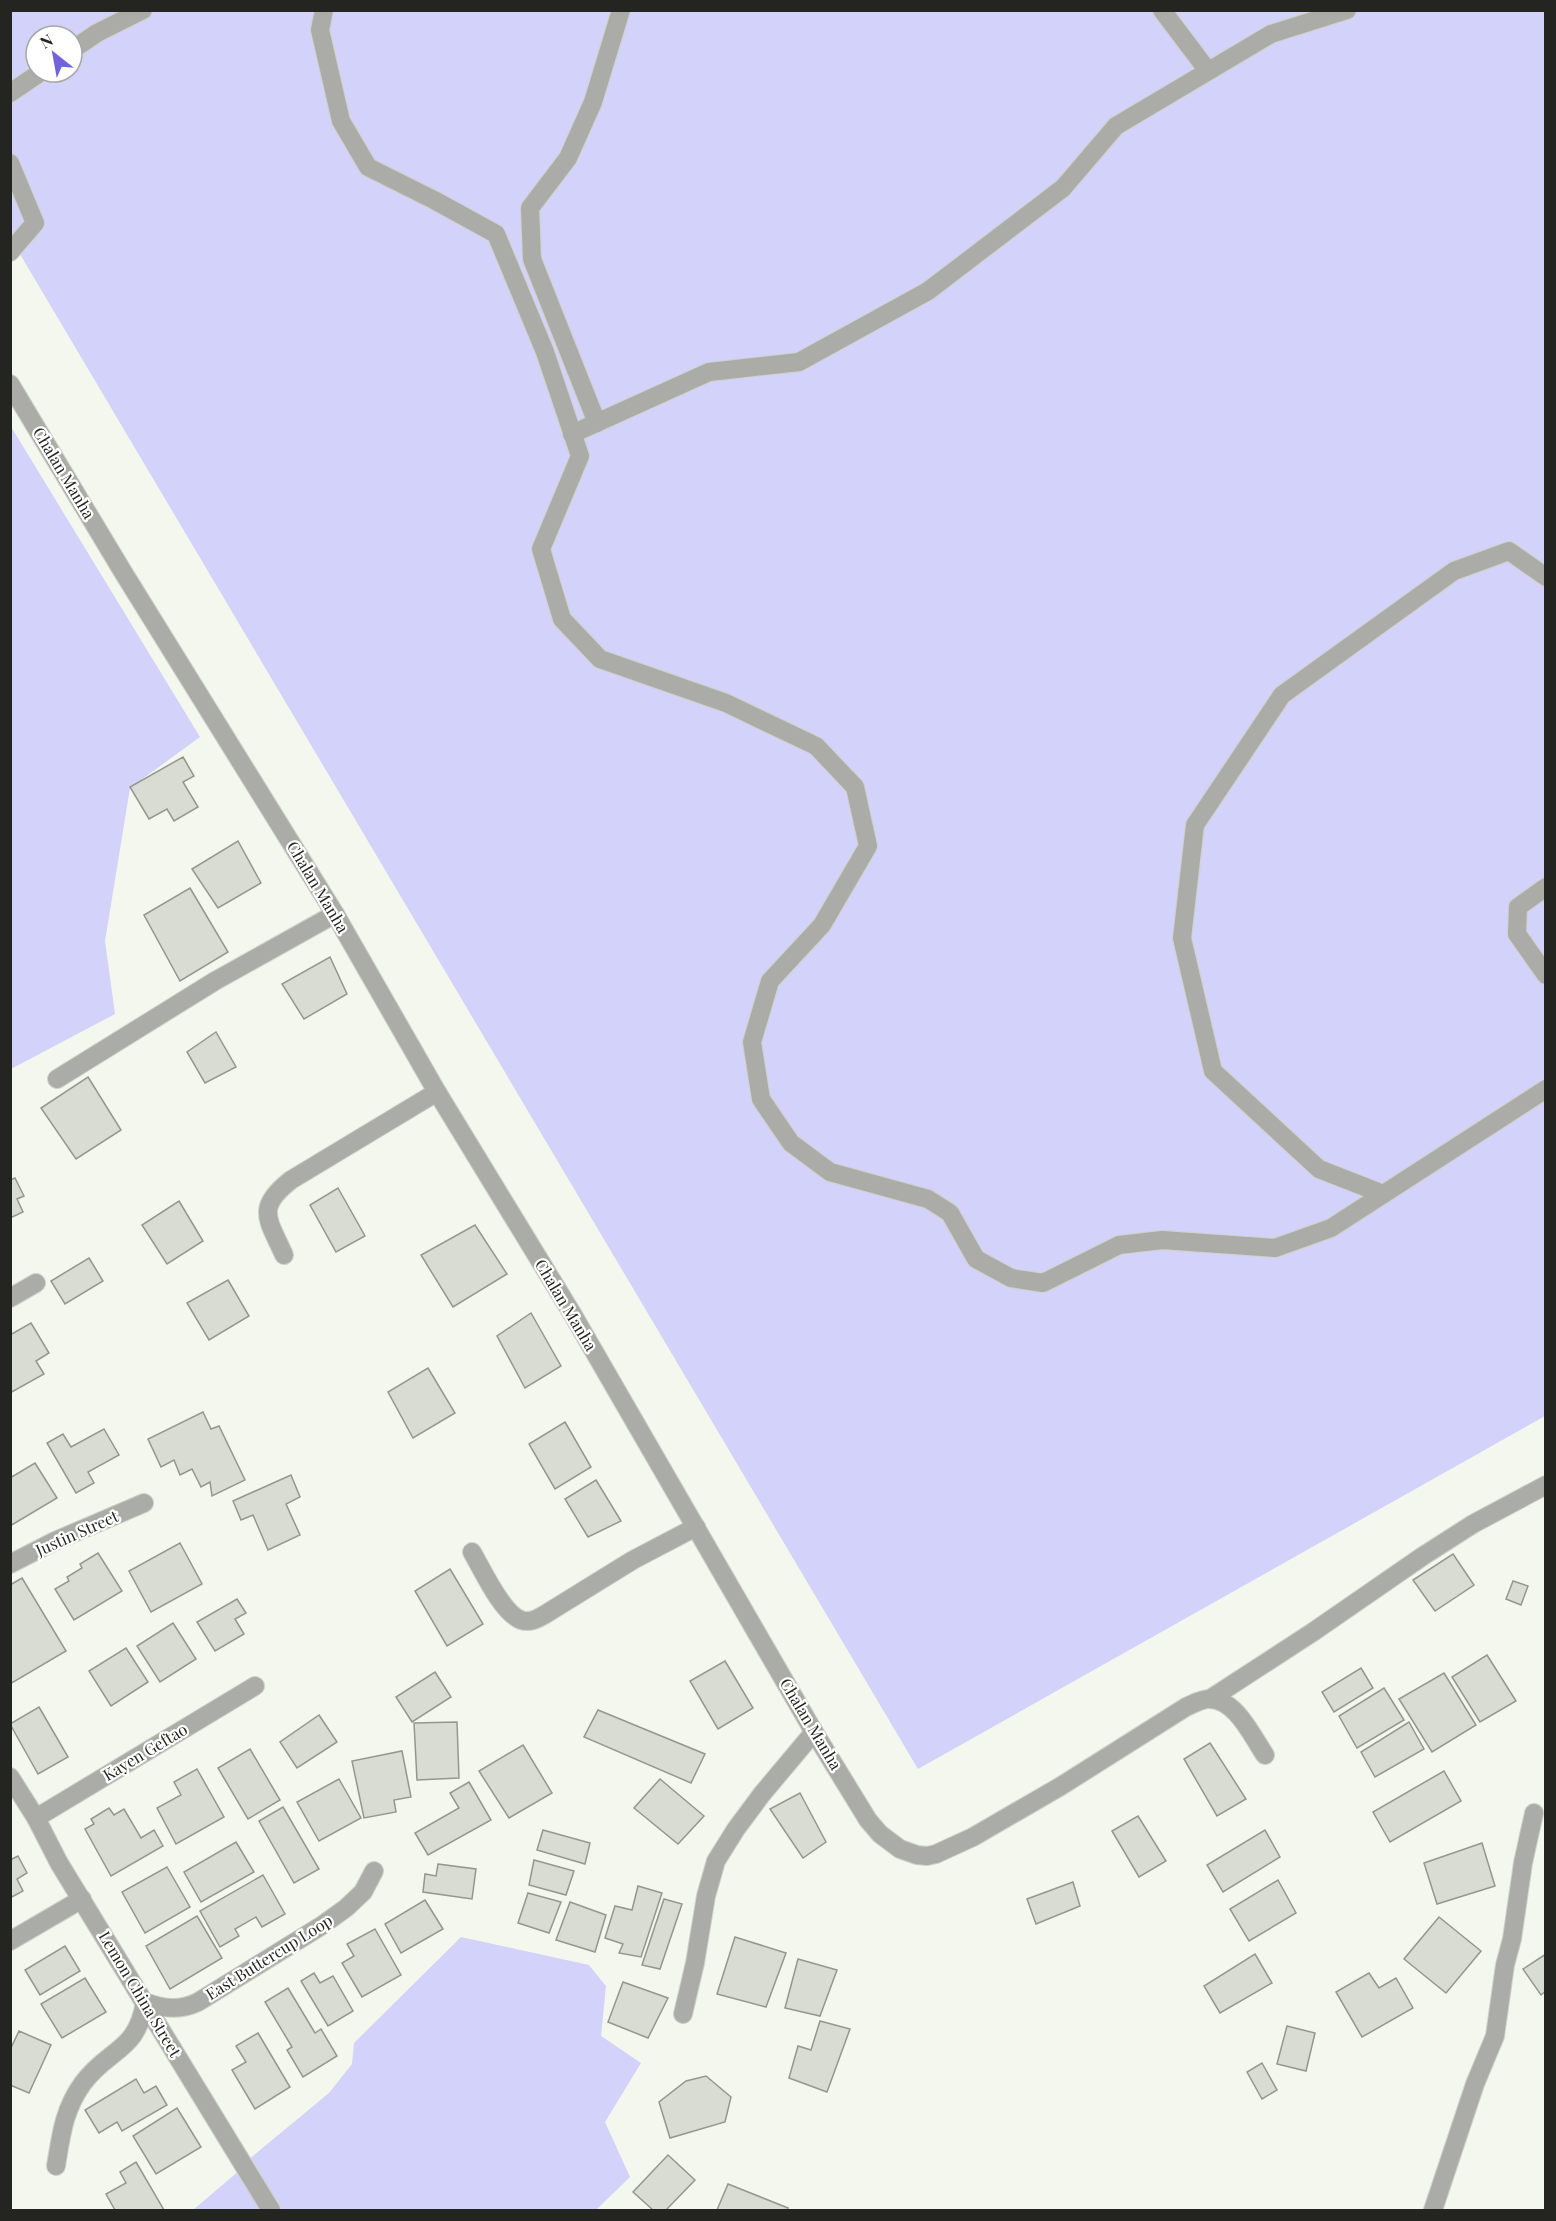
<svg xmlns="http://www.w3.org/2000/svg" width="1556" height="2221" viewBox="0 0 1556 2221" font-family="'Playfair Display',serif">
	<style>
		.green { fill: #d2d2fa; fill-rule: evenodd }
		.building { fill: #d9dcd2; stroke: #95978e; stroke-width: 1.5 }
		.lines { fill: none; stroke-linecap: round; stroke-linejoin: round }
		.minor-casing { stroke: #cfd1c8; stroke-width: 20 }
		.minor { stroke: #abaca8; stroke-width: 18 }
		.labels { text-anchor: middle; stroke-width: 4.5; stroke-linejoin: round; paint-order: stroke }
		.street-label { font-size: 16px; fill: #242521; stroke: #fff }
	</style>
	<rect width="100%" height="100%" fill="#f4f7ed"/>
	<!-- green -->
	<g class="green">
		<path d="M 10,11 L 1545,11 L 1545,1416 L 918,1769 L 11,239 ZM 36,36 L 72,36 L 72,72 L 36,72 Z"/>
		<polygon points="10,425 200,737 130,788 105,941 115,1014 11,1069"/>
		<polygon points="461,1937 589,1965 606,1986 601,2036 641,2063 605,2122 630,2177 596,2210 279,2210 248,2160 329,2093 352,2064 354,2043"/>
		<polygon points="240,2170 265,2210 193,2210"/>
	</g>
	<!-- building -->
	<g class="building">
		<polygon points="183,757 194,776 183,782 198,807 174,821 167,809 149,819 130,787"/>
		<polygon points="238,841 261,883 218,908 192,869"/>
		<polygon points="190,888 228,952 180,981 144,915"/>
		<polygon points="330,957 347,994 304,1019 282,984"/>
		<polygon points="216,1032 236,1067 205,1083 187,1052"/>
		<polygon points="88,1077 121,1130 76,1159 41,1108"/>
		<polygon points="15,1178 24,1196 17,1199 23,1212 10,1218 10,1180"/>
		<polygon points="338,1188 365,1236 336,1252 310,1205"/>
		<polygon points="179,1201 203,1241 167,1264 142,1225"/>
		<polygon points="475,1225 507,1274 453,1307 421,1255"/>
		<polygon points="89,1258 103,1281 65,1304 51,1281"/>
		<polygon points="228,1280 249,1316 209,1340 187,1303"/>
		<polygon points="531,1313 561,1366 525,1388 497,1336"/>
		<polygon points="31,1323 49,1353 36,1361 44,1374 10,1393 10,1335"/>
		<polygon points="428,1368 455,1413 413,1438 388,1392"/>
		<polygon points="203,1412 211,1429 219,1426 245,1480 212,1496 210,1482 201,1487 192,1469 180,1475 174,1460 161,1467 148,1439"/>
		<polygon points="565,1422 591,1467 555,1489 529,1444"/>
		<polygon points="104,1429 119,1455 88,1472 94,1483 76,1493 47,1443 63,1434 71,1447"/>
		<polygon points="35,1463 57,1498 10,1526 10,1478"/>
		<polygon points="291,1475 300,1497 286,1504 300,1535 268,1550 253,1515 241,1520 233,1501"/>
		<polygon points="596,1480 621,1521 588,1537 565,1499"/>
		<polygon points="180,1543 202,1584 151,1612 129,1571"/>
		<polygon points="98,1553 122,1591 74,1620 55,1589 69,1581 67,1577 82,1568 80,1564"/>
		<polygon points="1453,1554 1474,1585 1435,1611 1413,1580"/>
		<polygon points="450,1569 483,1624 447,1646 415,1591"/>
		<polygon points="22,1578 66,1651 10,1684 10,1585"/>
		<polygon points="1513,1581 1528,1586 1521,1605 1506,1599"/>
		<polygon points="237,1599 246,1613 235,1619 244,1634 215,1651 197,1622"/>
		<polygon points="173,1623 196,1659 160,1682 137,1646"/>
		<polygon points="126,1648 148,1682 111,1706 89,1671"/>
		<polygon points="1487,1655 1516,1701 1480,1722 1452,1677"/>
		<polygon points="725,1661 753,1708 718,1729 690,1681"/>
		<polygon points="1361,1668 1373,1688 1334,1712 1322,1692"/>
		<polygon points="435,1672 451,1697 412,1722 396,1697"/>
		<polygon points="1444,1673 1476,1725 1432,1752 1399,1699"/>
		<polygon points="1384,1688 1404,1720 1357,1748 1339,1716"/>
		<polygon points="39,1707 68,1757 38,1774 10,1724"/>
		<polygon points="598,1710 705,1754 691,1783 584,1737"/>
		<polygon points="319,1715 337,1742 297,1768 280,1742"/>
		<polygon points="457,1722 459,1778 417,1780 414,1723"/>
		<polygon points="1409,1722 1424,1749 1375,1777 1361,1752"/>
		<polygon points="1210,1743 1246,1799 1217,1816 1184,1759"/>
		<polygon points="523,1745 552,1793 509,1818 479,1771"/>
		<polygon points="250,1749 280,1800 248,1819 218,1768"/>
		<polygon points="402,1751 411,1797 394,1800 396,1812 364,1818 352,1761"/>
		<polygon points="197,1769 224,1817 176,1844 157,1808 181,1795 174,1782"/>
		<polygon points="1444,1771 1461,1801 1390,1842 1373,1812"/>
		<polygon points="339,1779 361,1818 319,1841 297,1802"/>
		<polygon points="660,1779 704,1816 678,1844 634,1808"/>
		<polygon points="469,1782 491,1820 428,1855 415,1833 459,1808 450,1793"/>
		<polygon points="800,1793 826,1842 803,1858 770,1809"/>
		<polygon points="283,1807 319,1869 294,1883 259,1821"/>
		<polygon points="109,1808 114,1815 124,1809 141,1838 154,1830 163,1846 111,1876 85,1829 94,1824 91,1819"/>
		<polygon points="1138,1816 1166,1861 1139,1877 1112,1831"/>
		<polygon points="543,1830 590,1843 585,1864 537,1850"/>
		<polygon points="1265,1830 1280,1857 1223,1892 1207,1865"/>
		<polygon points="236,1842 254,1872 201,1902 184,1872"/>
		<polygon points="1482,1843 1495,1886 1437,1904 1424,1863"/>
		<polygon points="18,1856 27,1873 17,1879 23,1891 10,1898 10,1860"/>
		<polygon points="534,1860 574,1871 566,1895 529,1885"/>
		<polygon points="438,1864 476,1869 472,1899 423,1892 425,1874 436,1876"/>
		<polygon points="167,1867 190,1907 145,1933 122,1892"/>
		<polygon points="263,1875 285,1914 262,1927 256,1917 235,1929 239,1936 220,1947 200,1911"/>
		<polygon points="1278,1880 1296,1913 1249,1941 1230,1909"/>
		<polygon points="1073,1882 1080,1906 1036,1924 1027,1899"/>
		<polygon points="638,1886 662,1893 641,1957 619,1953 623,1944 605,1938 615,1906 632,1910"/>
		<polygon points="528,1893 561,1902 549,1933 518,1923"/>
		<polygon points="664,1899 682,1904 660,1969 642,1965"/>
		<polygon points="425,1900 443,1929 401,1953 385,1924"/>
		<polygon points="570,1902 606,1915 595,1952 556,1940"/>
		<polygon points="197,1916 222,1958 170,1989 146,1946"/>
		<polygon points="1439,1917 1481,1951 1446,1993 1404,1959"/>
		<polygon points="375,1929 401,1975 362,1997 342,1963 354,1956 347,1944"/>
		<polygon points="735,1937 786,1953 766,2007 717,1994"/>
		<polygon points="65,1946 80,1971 40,1995 25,1970"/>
		<polygon points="1255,1954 1272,1983 1220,2013 1204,1986"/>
		<polygon points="1546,1954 1546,1991 1541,1995 1523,1969"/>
		<polygon points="798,1959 837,1970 820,2016 785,2008"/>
		<polygon points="314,1973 320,1983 333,1976 353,2011 328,2026 301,1981"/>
		<polygon points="1369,1973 1379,1988 1396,1978 1413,2008 1362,2037 1336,1992"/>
		<polygon points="85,1978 106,2012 62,2038 41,2004"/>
		<polygon points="623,1982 668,1998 648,2038 608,2022"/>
		<polygon points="288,1988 315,2033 321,2029 337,2056 303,2077 287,2050 292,2047 265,2002"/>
		<polygon points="820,2021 850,2029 827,2092 789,2078 798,2046 811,2050"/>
		<polygon points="1287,2026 1315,2033 1306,2071 1277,2064"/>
		<polygon points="19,2031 51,2045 29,2093 10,2085 10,2050"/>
		<polygon points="258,2033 290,2087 255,2109 232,2070 246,2062 236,2046"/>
		<polygon points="1262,2063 1277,2090 1262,2099 1247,2072"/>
		<polygon points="706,2076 731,2097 725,2122 670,2138 659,2102 686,2081"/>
		<polygon points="136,2079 144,2093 156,2086 167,2105 122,2131 117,2122 99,2133 85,2110"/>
		<polygon points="177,2108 201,2147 156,2174 133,2136"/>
		<polygon points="668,2155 695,2180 666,2210 653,2210 633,2192"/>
		<polygon points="136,2162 164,2210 115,2210 106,2194 126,2183 120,2172"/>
		<polygon points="728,2184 788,2208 787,2210 717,2210"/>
	</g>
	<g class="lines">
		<defs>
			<g id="minor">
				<polyline points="324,10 320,30 341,121 368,167 434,200 496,234 545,352 580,456 541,549 562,619 600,659 726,703 816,746 855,787 868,846 822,925 770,981 752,1042 761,1099 791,1143 830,1172 928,1199 950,1213 976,1259 1011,1278 1043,1283 1119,1245 1162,1240 1275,1248 1331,1228 1546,1089"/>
				<polyline points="1162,10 1208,71"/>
				<polyline points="72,50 97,33 143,10"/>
				<polyline points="10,93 41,72"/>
				<polyline points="10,163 35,223 10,252"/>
				<path d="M 10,384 L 123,572 L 335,914 L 437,1092 L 573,1315 L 814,1732 L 868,1820 L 880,1834 L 900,1849 L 917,1855 L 927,1856 L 936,1854 L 973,1837 L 1061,1786 L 1186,1707 C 1193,1704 1201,1699 1209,1699 C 1236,1699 1252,1736 1265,1755"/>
				<polyline points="597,423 532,259 530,208 568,158 593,102 621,10"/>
				<polyline points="572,434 709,372 799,362 928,291 1063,188 1116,126 1271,34 1347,10"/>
				<polyline points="1546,887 1518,907 1517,934 1546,975"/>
				<polyline points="57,1079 215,981 335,914"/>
				<polyline points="1383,1194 1319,1169 1213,1071 1182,938 1195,825 1282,695 1454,571 1509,551 1546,577"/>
				<path d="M 284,1255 C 268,1219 255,1208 291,1180 L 437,1092"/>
				<polyline points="10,1298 36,1283"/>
				<path d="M 472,1552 C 482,1569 502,1613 521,1620 C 530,1623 537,1619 544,1615 L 633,1560 L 696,1527"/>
				<polyline points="10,1564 55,1541 144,1503"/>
				<polyline points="1210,1699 1313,1632 1423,1556 1473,1524 1546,1485"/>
				<polyline points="10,1777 36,1818 59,1863 271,2210"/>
				<polyline points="36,1818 255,1686"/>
				<polyline points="10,1941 82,1899"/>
				<polyline points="683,2014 695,1963 706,1896 716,1861 736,1829 762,1794 814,1732"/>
				<path d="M 56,2166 C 61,2135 64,2109 83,2083 C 109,2048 137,2052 145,2002 C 163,2009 180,2011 198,2002 L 321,1926 L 346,1908 L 363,1892 L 374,1871"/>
				<polyline points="1433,2210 1475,2084 1495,2036 1505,1965 1512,1939 1523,1863 1534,1813"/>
			</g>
		</defs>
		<!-- minor casing -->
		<use href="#minor" class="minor-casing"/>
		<!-- minor -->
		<use href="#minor" class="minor"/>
	</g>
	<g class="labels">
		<!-- street labels -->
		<g class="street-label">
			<text transform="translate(64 473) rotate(59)" y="6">Chalan Manha</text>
			<text transform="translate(318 887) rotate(59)" y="6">Chalan Manha</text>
			<text transform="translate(566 1305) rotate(59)" y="6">Chalan Manha</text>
			<text transform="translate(77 1533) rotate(-24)" y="6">Justin Street</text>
			<text transform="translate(811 1724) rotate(59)" y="6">Chalan Manha</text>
			<text transform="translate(145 1752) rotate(-31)" y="6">Kayen Geftao</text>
			<text transform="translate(269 1957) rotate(-32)" y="6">East Buttercup Loop</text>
			<text transform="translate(140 1994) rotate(59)" y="6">Lemon China Street</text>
		</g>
	</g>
	<!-- border -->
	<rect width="1556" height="2221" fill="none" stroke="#242521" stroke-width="24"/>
	<!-- north arrow -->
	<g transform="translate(54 54) rotate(329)"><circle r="28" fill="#ffffff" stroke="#a7a8a6" stroke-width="1.5"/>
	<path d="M0-4.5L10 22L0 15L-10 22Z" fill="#7261dc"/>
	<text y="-9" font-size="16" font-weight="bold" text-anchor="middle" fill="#242521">N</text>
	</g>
</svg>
